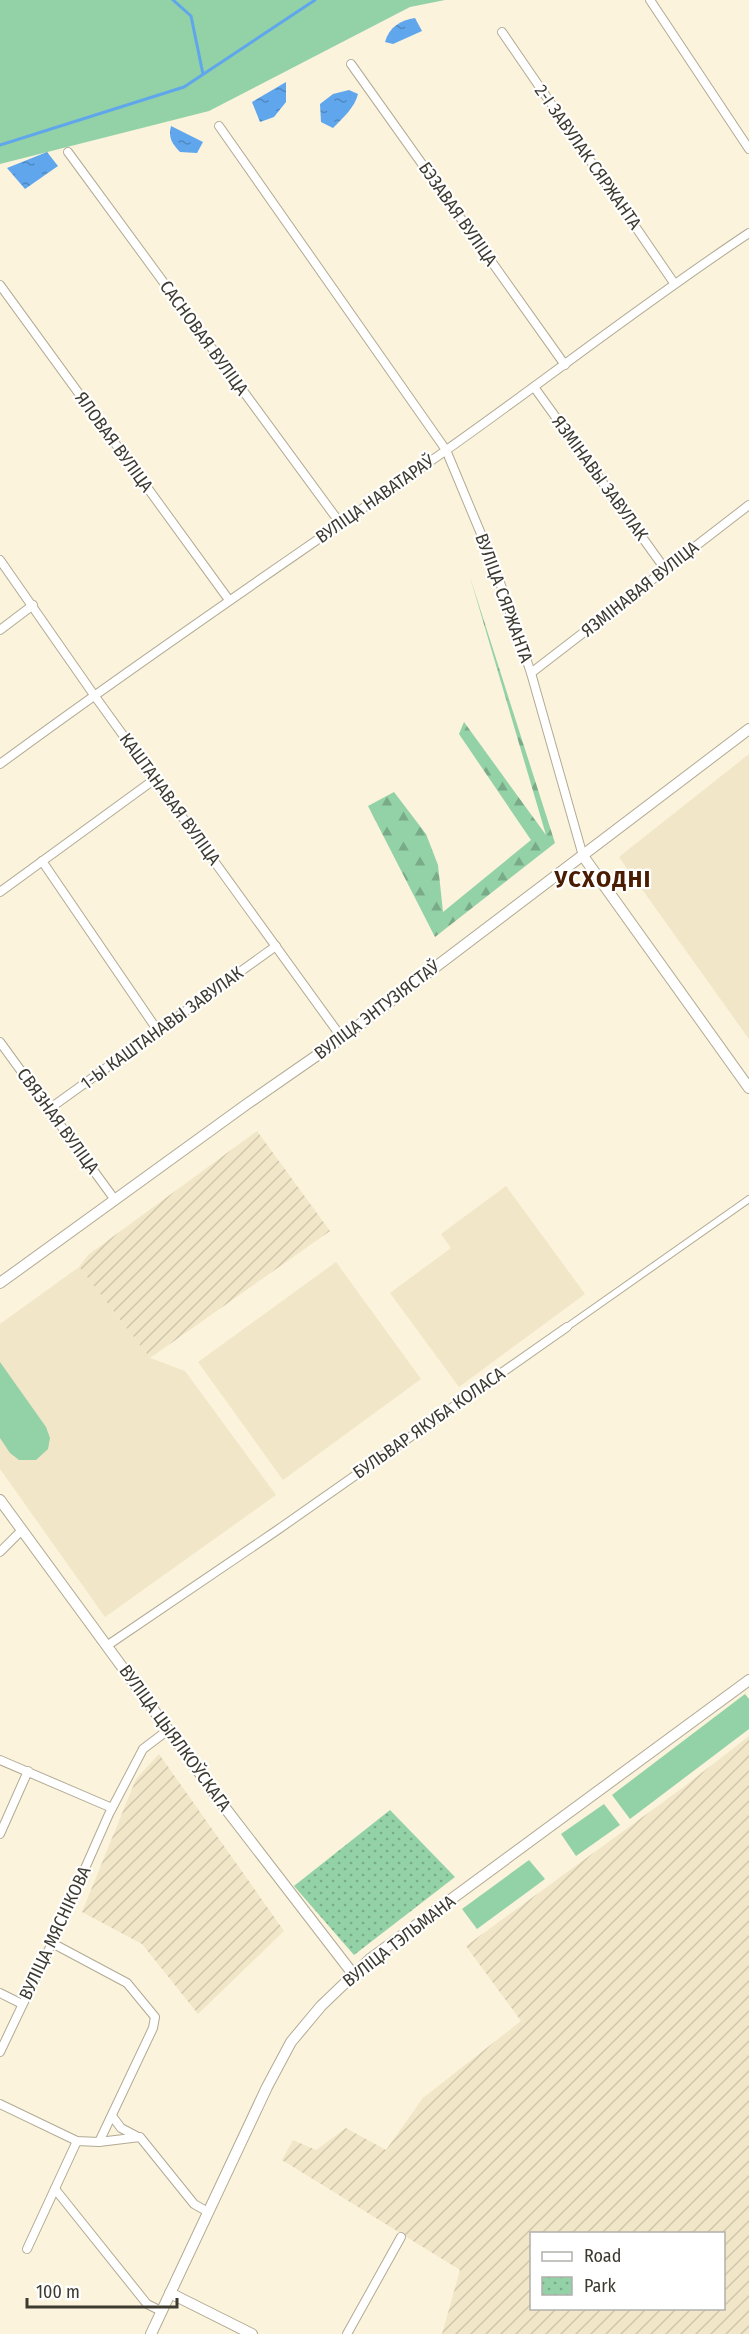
<svg xmlns="http://www.w3.org/2000/svg" width="749" height="2334" viewBox="0 0 749 2334" font-family="'Fira Sans Condensed',sans-serif">
	<style>
		.industrial { fill: url(#industrial-furrows); fill-rule: evenodd }
		.built { fill: #f1e6c7 }
		.grass { fill: #93d1a7 }
		.forest { fill: url(#forest-firs) }
		.park { fill: url(#park-dots) }
		.water { fill: url(#water-ripples) }
		.lines { fill: none; stroke-linecap: round; stroke-linejoin: round }
		.stream { stroke: #5fa6ec; stroke-width: 3 }
		.pedestrian-casing { stroke: #b1aa94; stroke-width: 8 }
		.minor-casing { stroke: #b1aa94; stroke-width: 10 }
		.tertiary-casing { stroke: #b1aa94; stroke-width: 12 }
		.secondary-casing { stroke: #b1aa94; stroke-width: 12 }
		.pedestrian { stroke: #fff; stroke-width: 6 }
		.minor { stroke: #fff; stroke-width: 8 }
		.tertiary { stroke: #fff; stroke-width: 10 }
		.secondary { stroke: #fff; stroke-width: 10 }
		.labels { text-anchor: middle; stroke-width: 4.5; stroke-linejoin: round; paint-order: stroke }
		.street-label { font-size: 18px; fill: #3d3a30; stroke: #fff }
		.district-label { font-size: 24px; font-weight: bold; letter-spacing: 1.5px; fill: #4a1c01; stroke: #fff }
	</style>
	<defs>
		<pattern id="industrial-furrows" width="10" height="10" patternUnits="userSpaceOnUse" patternTransform="scale(1.5)"><rect width="10" height="10" fill="#f1e6c7"/><path d="M-1 1l2-2M0 10L10 0M9 11l2-2" fill="none" stroke="#d0c6ab"/></pattern>
		<pattern id="forest-firs" width="22" height="20" patternUnits="userSpaceOnUse" patternTransform="scale(1.5)"><rect width="22" height="20" fill="#93d1a7"/><path d="M5 1l3.5 6h-7zM16 11l3.5 6h-7z" fill="#79ab88"/></pattern>
		<pattern id="park-dots" width="8" height="8" patternUnits="userSpaceOnUse" patternTransform="scale(1.5)"><rect width="8" height="8" fill="#93d1a7"/><path d="M2 2h.1M6 6h.1" fill="none" stroke="#79ab88" stroke-width="1.8" stroke-linecap="round"/></pattern>
		<pattern id="water-ripples" width="26" height="14" patternUnits="userSpaceOnUse" patternTransform="scale(1.5)"><rect width="26" height="14" fill="#5fa6ec"/><path d="M2 4q2-2 4 0t4 0M15 11q2-2 4 0t4 0" fill="none" stroke="#5088c0"/></pattern>
	</defs>
	<rect width="100%" height="100%" fill="#fbf3dc"/>
	<!-- industrial -->
	<g class="industrial">
		<polygon points="257,1131 330,1231 150,1358 79,1267 88,1255"/>
		<path d="M 749,1736 L 749,2334 L 442,2334 L 460,2270 L 282,2160 L 293,2140 L 316,2150 L 346,2128 L 386,2150 L 423,2098 L 521,2021 L 466,1946 L 681,1789 ZM 532,2234 L 724,2234 L 724,2308 L 532,2308 Z"/>
		<polygon points="159,1754 284,1931 198,2014 142,1944 82,1912 136,1779"/>
	</g>
	<!-- built -->
	<g class="built">
		<polygon points="749,754 749,1039 619,857"/>
		<polygon points="506,1186 585,1294 459,1387 390,1293 451,1248 441,1234"/>
		<polygon points="336,1262 421,1379 283,1480 198,1362"/>
		<polygon points="79,1267 150,1358 185,1371 276,1495 105,1617 0,1469 0,1324"/>
	</g>
	<!-- grass -->
	<g class="grass">
		<polygon points="0,0 445,0 410,7 209,111 0,164"/>
		<polygon points="0,1362 46,1427 50,1438 48,1449 36,1460 19,1460 10,1453 0,1438"/>
		<polygon points="745,1694 749,1699 749,1729 630,1819 612,1795"/>
		<polygon points="604,1804 620,1825 576,1856 561,1834"/>
		<polygon points="529,1860 545,1879 477,1929 462,1909"/>
	</g>
	<!-- forest -->
	<polygon class="forest" points="470,577 555,843 435,937 368,806 394,792 426,834 438,865 443,912 531,840 459,734 464,722 546,835"/>
	<!-- park -->
	<polygon class="park" points="390,1810 455,1877 354,1955 294,1886"/>
	<!-- water -->
	<g class="water">
		<path d="M 415,18 L 422,31 L 393,44 L 385,42 C 389,27 401,20 415,18 Z"/>
		<polygon points="286,82 286,102 274,117 260,122 252,102"/>
		<path d="M 349,90 L 358,94 C 355,107 343,118 333,128 L 321,122 L 320,104 L 333,94 Z"/>
		<path d="M 171,126 L 203,142 L 197,153 L 180,152 C 172,144 168,137 171,126 Z"/>
		<polygon points="47,152 58,166 25,189 7,168"/>
	</g>
	<g class="lines">
		<!-- stream -->
		<g class="stream">
			<polyline points="173,0 191,16 203,74"/>
			<polyline points="0,145 184,87 315,0"/>
		</g>
		<defs>
			<polyline id="pedestrian" points="567,1327 749,1199"/>
			<g id="minor">
				<polyline points="650,0 749,149"/>
				<polyline points="502,32 674,283"/>
				<polyline points="351,64 565,365"/>
				<polyline points="219,126 446,450 494,565 531,673 583,856"/>
				<polyline points="68,152 340,523"/>
				<polyline points="0,285 229,600"/>
				<polyline points="534,387 665,569"/>
				<polyline points="0,560 94,695 342,1038"/>
				<polyline points="0,630 33,605"/>
				<polyline points="531,673 749,505"/>
				<path d="M 0,764 C 146,656 297,555 445,451 C 547,379 645,302 749,233"/>
				<polyline points="42,861 158,1031"/>
				<polyline points="0,892 155,779"/>
				<polyline points="0,1042 115,1200"/>
				<polyline points="49,1109 276,946"/>
				<polyline points="0,1552 22,1530"/>
				<polyline points="108,1645 276,1531 567,1327"/>
				<polyline points="0,1760 112,1808"/>
				<polyline points="0,1834 28,1771"/>
				<polyline points="52,1943 127,1983 155,2017 153,2028 99,2142"/>
				<polyline points="0,1993 22,2004"/>
				<polyline points="0,2052 52,1943 109,1814 143,1749 168,1730"/>
				<polyline points="0,2104 77,2141 99,2142 140,2137 194,2204 208,2212"/>
				<polyline points="112,2116 121,2128 138,2137"/>
				<polyline points="55,2189 147,2304 161,2311"/>
				<polyline points="27,2249 77,2141"/>
				<polyline points="347,2334 401,2237"/>
			</g>
			<polyline id="tertiary" points="583,856 749,1088"/>
			<g id="secondary">
				<polyline points="0,1283 247,1104 342,1038 749,729"/>
				<polyline points="0,1500 226,1809 353,1974"/>
				<polyline points="170,2293 252,2334"/>
				<polyline points="151,2334 267,2087 291,2042 321,2006 370,1959 749,1680"/>
			</g>
		</defs>
		<!-- pedestrian casing -->
		<use href="#pedestrian" class="pedestrian-casing"/>
		<!-- minor casing -->
		<use href="#minor" class="minor-casing"/>
		<!-- tertiary casing -->
		<use href="#tertiary" class="tertiary-casing"/>
		<!-- secondary casing -->
		<use href="#secondary" class="secondary-casing"/>
		<!-- pedestrian -->
		<use href="#pedestrian" class="pedestrian"/>
		<!-- minor -->
		<use href="#minor" class="minor"/>
		<!-- tertiary -->
		<use href="#tertiary" class="tertiary"/>
		<!-- secondary -->
		<use href="#secondary" class="secondary"/>
	</g>
	<g class="labels">
		<!-- street labels -->
		<g class="street-label">
			<text transform="translate(588 157) rotate(55)" y="6">2-І ЗАВУЛАК СЯРЖАНТА</text>
			<text transform="translate(458 214) rotate(55)" y="6">БЭЗАВАЯ ВУЛІЦА</text>
			<text transform="translate(204 338) rotate(54)" y="6">САСНОВАЯ ВУЛІЦА</text>
			<text transform="translate(114 442) rotate(54)" y="6">ЯЛОВАЯ ВУЛІЦА</text>
			<text transform="translate(600 478) rotate(54)" y="6">ЯЗМІНАВЫ ЗАВУЛАК</text>
			<text transform="translate(375 499) rotate(-35)" y="6">ВУЛІЦА НАВАТАРАЎ</text>
			<text transform="translate(640 589) rotate(-38)" y="6">ЯЗМІНАВАЯ ВУЛІЦА</text>
			<text transform="translate(504 598) rotate(70)" y="6">ВУЛІЦА СЯРЖАНТА</text>
			<text transform="translate(170 799) rotate(54)" y="6">КАШТАНАВАЯ ВУЛІЦА</text>
			<text transform="translate(377 1010) rotate(-37)" y="6">ВУЛІЦА ЭНТУЗІЯСТАЎ</text>
			<text transform="translate(162 1028) rotate(-36)" y="6">1-Ы КАШТАНАВЫ ЗАВУЛАК</text>
			<text transform="translate(58 1121) rotate(54)" y="6">СВЯЗНАЯ ВУЛІЦА</text>
			<text transform="translate(429 1423) rotate(-35)" y="6">БУЛЬВАР ЯКУБА КОЛАСА</text>
			<text transform="translate(175 1738) rotate(54)" y="6">ВУЛІЦА ЦЫЯЛКОЎСКАГА</text>
			<text transform="translate(55 1933) rotate(-65)" y="6">ВУЛІЦА МЯСНІКОВА</text>
			<text transform="translate(399 1941) rotate(-38)" y="6">ВУЛІЦА ТЭЛЬМАНА</text>
		</g>
		<!-- district labels -->
		<g class="district-label">
			<text x="603" y="887">УСХОДНІ</text>
		</g>
	</g>
	<!-- legend -->
	<rect x="530" y="2232" width="195" height="78" fill="#ffffff" stroke="#b1b0ac" stroke-width="1.5"/>
	<rect x="542" y="2252" width="30" height="9" fill="#ffffff" stroke="#b1b0ac" stroke-width="1.5"/>
	<text x="584" y="2262" font-size="18" fill="#3d3a30">Road</text>
	<rect x="542" y="2277" width="30" height="18" fill="url(#park-dots)" stroke="#b1b0ac" stroke-width="1.5"/>
	<text x="584" y="2292" font-size="18" fill="#3d3a30">Park</text>
	<!-- scale -->
	<path d="M27 2298v9h150v-9" fill="none" stroke="#3d3a30" stroke-width="3"/>
	<text x="36" y="2298" font-size="18" fill="#3d3a30" stroke="#ffffff" stroke-width="4.5" paint-order="stroke">100 m</text>
</svg>
